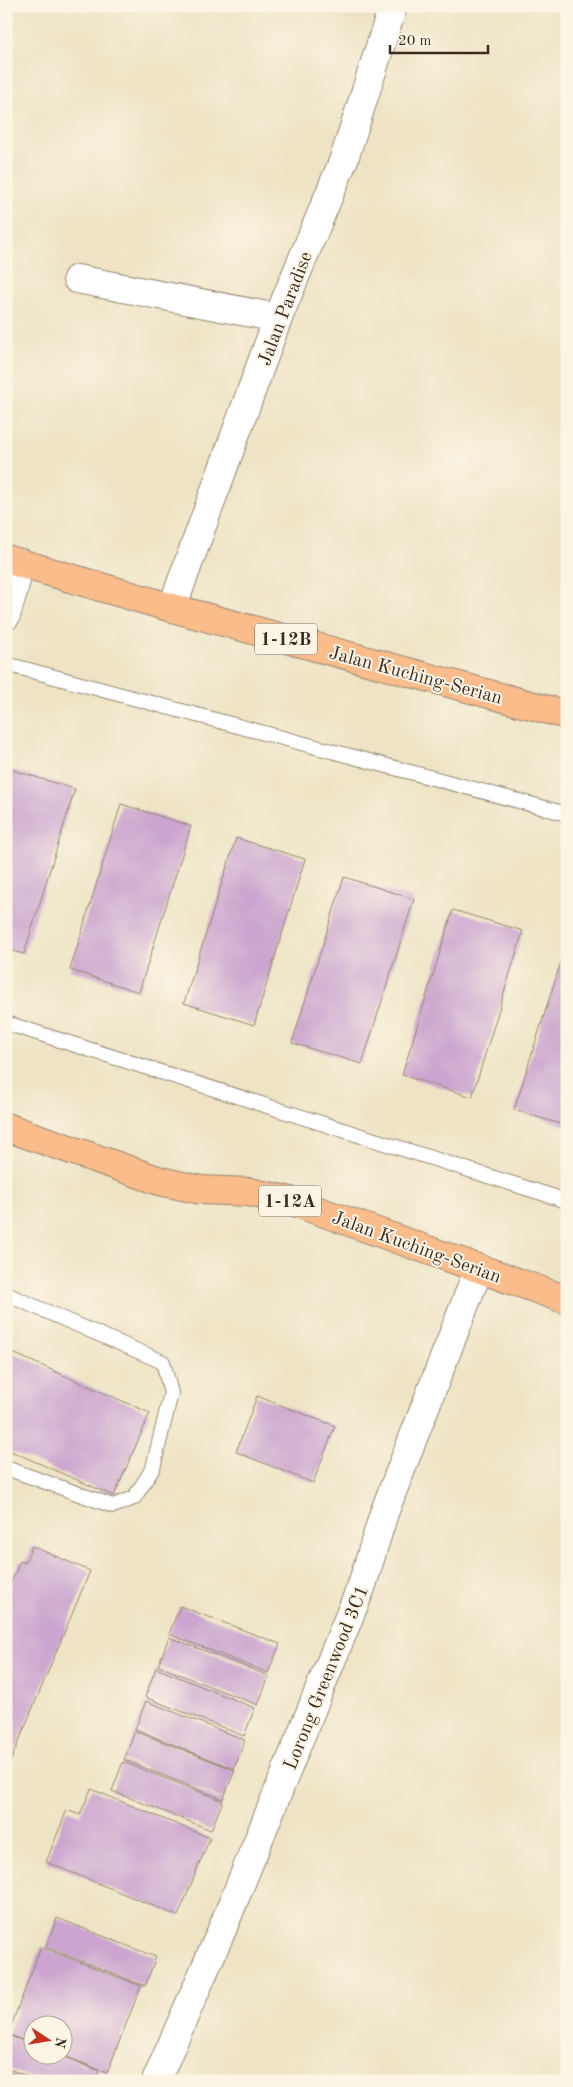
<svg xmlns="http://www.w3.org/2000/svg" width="573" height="2087" viewBox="0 0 573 2087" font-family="'Old Standard TT',serif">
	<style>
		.building { fill: #cba5cf }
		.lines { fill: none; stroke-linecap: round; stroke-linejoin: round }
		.lane-casing { stroke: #948671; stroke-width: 16 }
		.street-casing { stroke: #948671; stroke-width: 30 }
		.highway-casing { stroke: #948671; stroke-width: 30 }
		.lane { stroke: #fff; stroke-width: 14 }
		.street { stroke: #fff; stroke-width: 28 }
		.highway { stroke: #fabc8b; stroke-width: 28 }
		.labels { text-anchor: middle; stroke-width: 4; stroke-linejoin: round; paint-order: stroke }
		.shield { fill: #fcf5e5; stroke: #75675a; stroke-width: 1 }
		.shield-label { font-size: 18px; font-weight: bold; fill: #3b2a1e }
		.street-label { font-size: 19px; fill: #3b2a1e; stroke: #fcf5e5 }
	</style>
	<rect width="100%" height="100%" fill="#fcf5e5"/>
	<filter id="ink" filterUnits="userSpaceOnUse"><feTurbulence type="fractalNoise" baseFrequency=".02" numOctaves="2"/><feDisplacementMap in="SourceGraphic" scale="10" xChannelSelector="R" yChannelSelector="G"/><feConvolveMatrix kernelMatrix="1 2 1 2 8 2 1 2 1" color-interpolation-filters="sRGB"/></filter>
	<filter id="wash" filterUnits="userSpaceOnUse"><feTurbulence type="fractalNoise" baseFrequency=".0096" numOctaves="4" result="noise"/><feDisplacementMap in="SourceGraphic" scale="20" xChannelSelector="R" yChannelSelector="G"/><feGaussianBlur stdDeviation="1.12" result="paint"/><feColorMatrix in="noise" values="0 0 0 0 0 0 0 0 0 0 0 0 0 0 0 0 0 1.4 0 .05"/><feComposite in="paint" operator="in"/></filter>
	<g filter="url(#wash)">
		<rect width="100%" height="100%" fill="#eee3c4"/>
		<g id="blocks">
			<!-- building -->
			<g class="building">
				<polygon points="6,768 75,789 24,954 6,949"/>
				<polygon points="121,804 191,826 139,992 70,970"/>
				<polygon points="236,838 305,859 254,1025 184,1003"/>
				<polygon points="344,877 414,899 362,1064 292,1043"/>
				<polygon points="453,910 523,931 472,1097 402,1075"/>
				<polygon points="567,943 567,1126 514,1110"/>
				<polygon points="6,1350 150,1413 114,1496 6,1449"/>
				<polygon points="257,1396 335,1426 313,1483 236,1452"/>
				<polygon points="32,1546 90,1571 6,1772 6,1611 11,1600 6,1599 6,1594 20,1561 25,1563"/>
				<polygon points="180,1606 280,1644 268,1673 169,1634"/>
				<polygon points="169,1637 269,1676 258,1705 158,1666"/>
				<polygon points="156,1668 255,1708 244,1736 145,1697"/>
				<polygon points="146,1701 245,1740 234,1769 135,1729"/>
				<polygon points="135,1731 235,1770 223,1799 124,1760"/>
				<polygon points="123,1762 223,1801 211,1830 112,1791"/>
				<polygon points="91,1789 210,1838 178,1916 46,1862 67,1810 80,1815"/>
				<polygon points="57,1918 156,1957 145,1986 46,1947"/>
				<polygon points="41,1947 141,1986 107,2073 62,2055 62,2024 32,2024 32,2044 8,2034"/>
				<polygon points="6,2034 32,2045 32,2054 57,2054 99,2071 95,2081 39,2081 6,2068"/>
				<polygon points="6,2071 30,2081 6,2081"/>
			</g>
		</g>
	</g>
	<g filter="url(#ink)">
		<use href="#blocks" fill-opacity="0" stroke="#948671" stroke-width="1"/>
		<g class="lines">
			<defs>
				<g id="lane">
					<polyline points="6,664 567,814"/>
					<polyline points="6,1023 567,1201"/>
					<polyline points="6,1294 163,1362 171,1393 153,1468 134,1498 113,1506 6,1468"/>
				</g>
				<g id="street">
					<polyline points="77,279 278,318"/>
					<polyline points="172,608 278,318 344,159 393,6"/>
					<polyline points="6,616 21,563"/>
					<polyline points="156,2081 221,1932 362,1585 384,1513 479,1268"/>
				</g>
				<g id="highway">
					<polyline points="6,559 172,608 567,715"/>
					<polyline points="6,1127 160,1181 201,1190 249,1192 291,1201 567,1300"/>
				</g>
			</defs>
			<!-- lane casing -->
			<use href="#lane" class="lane-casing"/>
			<!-- street casing -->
			<use href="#street" class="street-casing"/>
			<!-- highway casing -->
			<use href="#highway" class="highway-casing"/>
			<!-- lane -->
			<use href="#lane" class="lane"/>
			<!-- street -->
			<use href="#street" class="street"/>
			<!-- highway -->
			<use href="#highway" class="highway"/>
		</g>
	</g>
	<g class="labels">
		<!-- shield labels -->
		<g class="shield">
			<rect x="255" y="623.5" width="62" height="31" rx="4"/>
			<rect x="259" y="1185.5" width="62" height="31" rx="4"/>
		</g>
		<g class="shield-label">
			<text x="286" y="645">1-12B</text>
			<text x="290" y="1207">1-12A</text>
		</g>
		<!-- street labels -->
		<g class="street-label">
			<text transform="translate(284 308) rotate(-69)" y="7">Jalan Paradise</text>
			<text transform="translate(416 674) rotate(15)" y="7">Jalan Kuching-Serian</text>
			<text transform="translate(417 1246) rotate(20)" y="7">Jalan Kuching-Serian</text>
			<text transform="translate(325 1677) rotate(-68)" y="7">Lorong Greenwood 3C1</text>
		</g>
	</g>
	<!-- margin -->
	<rect width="573" height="2087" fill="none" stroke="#fcf5e5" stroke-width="25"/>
	<!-- north arrow -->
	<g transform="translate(48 2040) rotate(102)"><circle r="24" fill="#fcf5e5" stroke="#afa495"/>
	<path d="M0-4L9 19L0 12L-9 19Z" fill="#c8321e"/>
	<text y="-8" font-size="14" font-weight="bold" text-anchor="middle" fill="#3b2a1e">N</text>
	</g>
	<!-- scale -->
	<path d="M390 45v8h98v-8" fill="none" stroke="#3b2a1e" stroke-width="2.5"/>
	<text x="398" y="45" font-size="15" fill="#3b2a1e" stroke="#fcf5e5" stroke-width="4" paint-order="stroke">20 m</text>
</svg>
